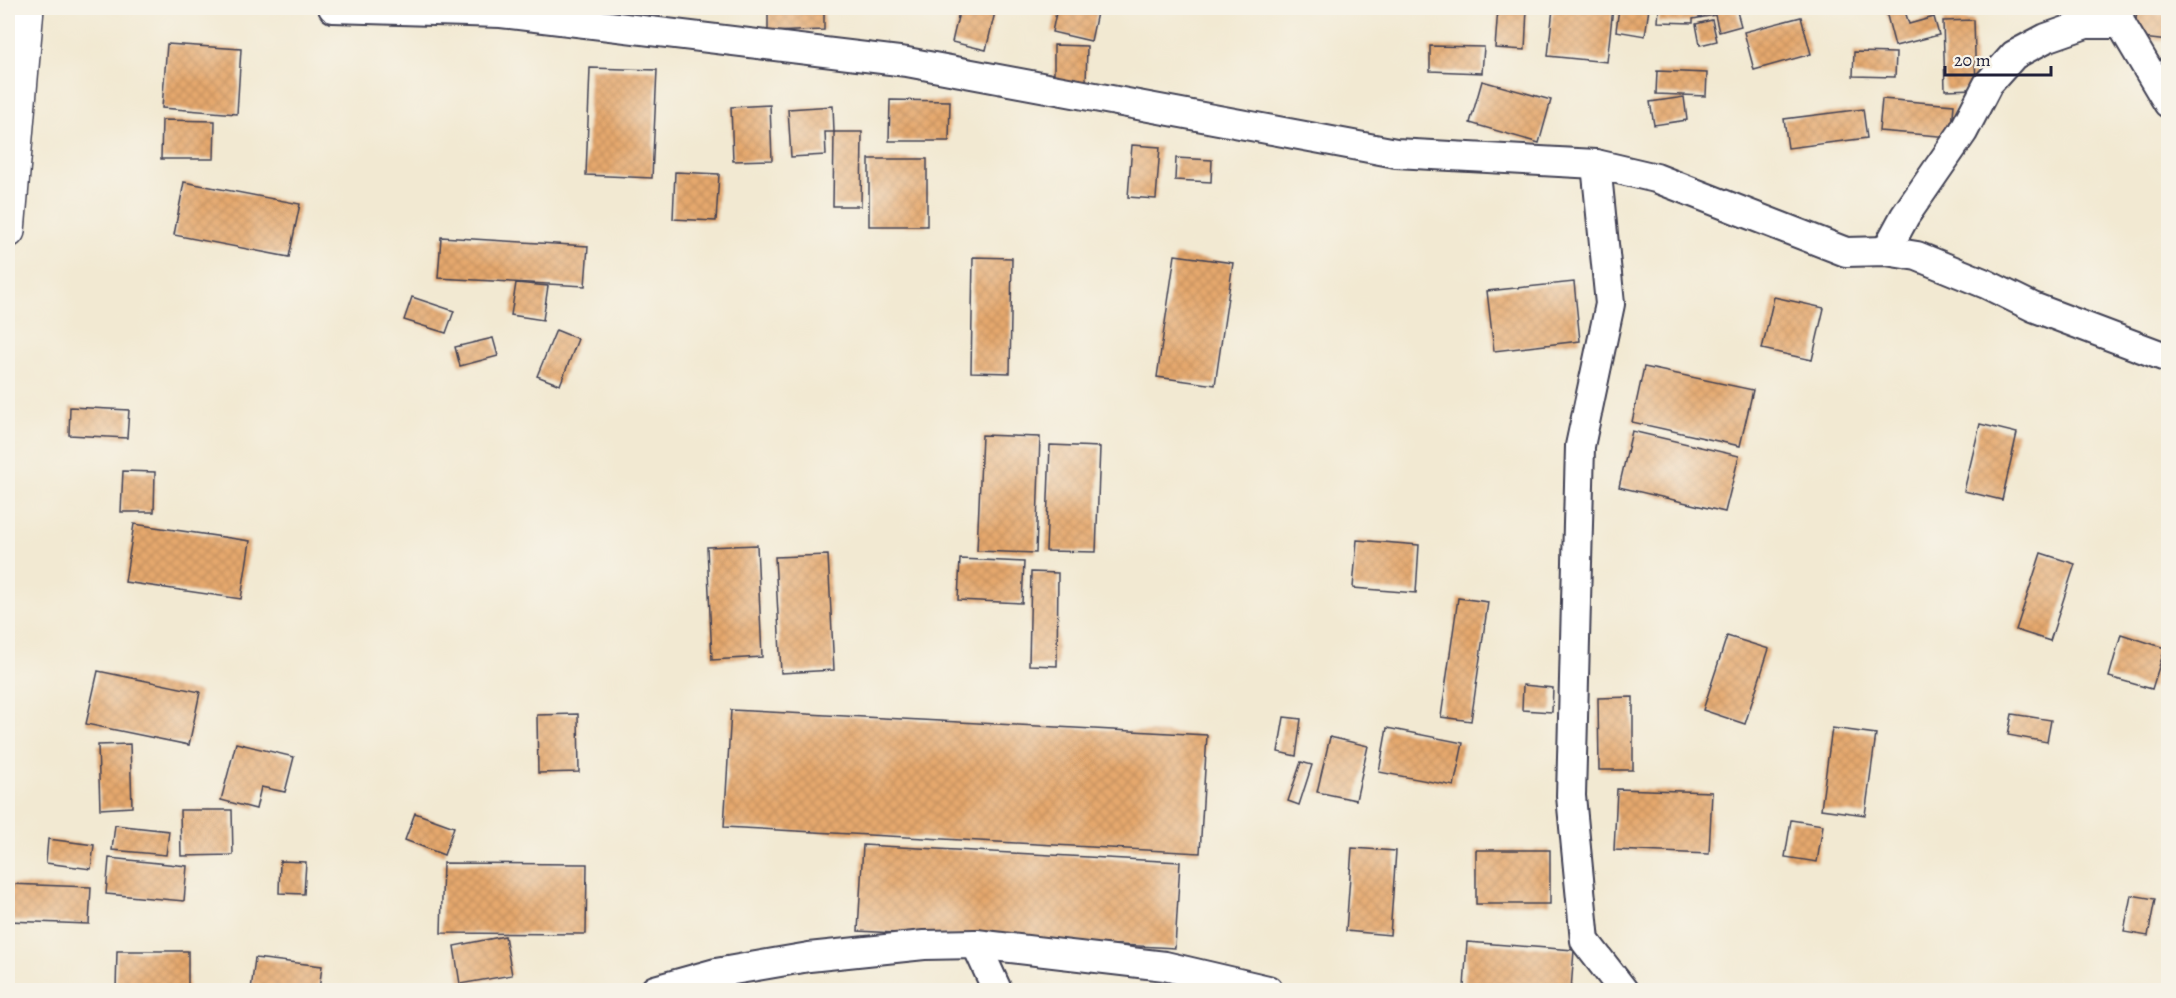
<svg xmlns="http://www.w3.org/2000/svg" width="2176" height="998" viewBox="0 0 2176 998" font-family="Alegreya,serif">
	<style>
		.building { fill: url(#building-cross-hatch) }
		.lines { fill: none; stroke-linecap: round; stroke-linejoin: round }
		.street-casing { stroke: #414052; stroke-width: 32 }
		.secondary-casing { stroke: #414052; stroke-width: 36 }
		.street { stroke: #fff; stroke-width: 28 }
		.secondary { stroke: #fff; stroke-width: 33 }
	</style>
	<defs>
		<pattern id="building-cross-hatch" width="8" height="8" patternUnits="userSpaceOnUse" patternTransform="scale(1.5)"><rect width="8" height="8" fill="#e5a86d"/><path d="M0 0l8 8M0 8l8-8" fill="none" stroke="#c4905f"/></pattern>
	</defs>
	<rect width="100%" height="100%" fill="#f7f3e8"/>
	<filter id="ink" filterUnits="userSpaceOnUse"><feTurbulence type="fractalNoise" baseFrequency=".0167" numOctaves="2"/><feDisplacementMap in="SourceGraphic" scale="12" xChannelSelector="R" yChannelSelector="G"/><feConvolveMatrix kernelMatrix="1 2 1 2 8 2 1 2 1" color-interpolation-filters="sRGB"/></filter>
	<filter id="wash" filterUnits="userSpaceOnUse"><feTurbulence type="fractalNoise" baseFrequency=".008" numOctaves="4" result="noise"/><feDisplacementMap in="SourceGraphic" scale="24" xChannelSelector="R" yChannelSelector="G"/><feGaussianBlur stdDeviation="1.35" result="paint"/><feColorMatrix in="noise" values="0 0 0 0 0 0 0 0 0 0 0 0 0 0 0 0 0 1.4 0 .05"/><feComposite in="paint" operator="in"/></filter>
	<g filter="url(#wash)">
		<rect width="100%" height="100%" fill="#f2e9d2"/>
		<g id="blocks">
			<!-- building -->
			<g class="building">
				<polygon points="768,8 824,8 824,30 768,32"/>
				<polygon points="960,8 996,8 986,50 952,42"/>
				<polygon points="1057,8 1098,8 1091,41 1052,32"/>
				<polygon points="1498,8 1527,8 1525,50 1495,48"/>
				<polygon points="1553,8 1613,8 1607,62 1548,56"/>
				<polygon points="1619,8 1649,8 1645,36 1616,31"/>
				<polygon points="1659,8 1736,8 1741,26 1719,32 1715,15 1693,19 1693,23 1658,22"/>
				<polygon points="1885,8 1904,8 1909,24 1934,17 1939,35 1895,46"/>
				<polygon points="2137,11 2168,15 2168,41 2134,37"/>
				<polygon points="1801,17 1811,54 1754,70 1744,32"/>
				<polygon points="1712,20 1717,41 1700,45 1696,24"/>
				<polygon points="1974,20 1976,89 1945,90 1943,21"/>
				<polygon points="167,44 241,49 237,114 162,108"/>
				<polygon points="1054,45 1087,46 1086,83 1054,83"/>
				<polygon points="1430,46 1484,47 1482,73 1430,71"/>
				<polygon points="1854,52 1896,53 1895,77 1853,76"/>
				<polygon points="590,68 657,70 652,178 586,175"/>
				<polygon points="1657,71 1707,73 1706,96 1656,94"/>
				<polygon points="1482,81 1551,100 1539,143 1470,123"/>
				<polygon points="1684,97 1687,120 1654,125 1650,102"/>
				<polygon points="1882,99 1954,105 1951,137 1879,131"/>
				<polygon points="890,100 950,101 949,141 889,141"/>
				<polygon points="770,105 772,160 733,161 731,107"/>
				<polygon points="833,106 834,132 825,132 826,155 791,157 788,109"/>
				<polygon points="1863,109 1867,138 1788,148 1784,119"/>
				<polygon points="162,120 215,121 214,159 161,159"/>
				<polygon points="834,132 862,132 861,206 833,206"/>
				<polygon points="1132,145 1160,147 1156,199 1128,197"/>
				<polygon points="1176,158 1212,160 1211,182 1175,180"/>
				<rect x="869" y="159" width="58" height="67"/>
				<polygon points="675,172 719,174 716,221 673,219"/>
				<polygon points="184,182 300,204 289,257 174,235"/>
				<polygon points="441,237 588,246 585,286 438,278"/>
				<polygon points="1175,255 1233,263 1215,385 1157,377"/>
				<polygon points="973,257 1012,258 1010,373 971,372"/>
				<polygon points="1574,282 1580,341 1494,351 1487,291"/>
				<polygon points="516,283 548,286 543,320 511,315"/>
				<polygon points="412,297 454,311 446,333 404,320"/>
				<polygon points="1774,297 1824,308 1812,360 1762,349"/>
				<polygon points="556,330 578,339 560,385 537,376"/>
				<polygon points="493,338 498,356 460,366 455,347"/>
				<polygon points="1644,367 1753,390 1740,446 1632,422"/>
				<polygon points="70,407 129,410 127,438 69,435"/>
				<polygon points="1980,424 2017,433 2002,500 1964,491"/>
				<polygon points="1632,431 1739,456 1725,512 1619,487"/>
				<polygon points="982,435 1040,437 1036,553 977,551"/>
				<polygon points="1050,445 1100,447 1096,552 1046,551"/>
				<polygon points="123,471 155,472 154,512 121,512"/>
				<polygon points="2167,483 2168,483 2168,524 2163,523"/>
				<polygon points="134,524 250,541 241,599 125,582"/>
				<polygon points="1357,540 1419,545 1416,593 1353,588"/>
				<polygon points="757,545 762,657 712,660 707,547"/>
				<polygon points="2041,553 2075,564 2050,641 2016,630"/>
				<polygon points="828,555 834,670 781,673 775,557"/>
				<polygon points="960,559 1024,562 1022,603 958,600"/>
				<polygon points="1031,572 1058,573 1057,666 1029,665"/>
				<polygon points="1458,598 1488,602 1471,721 1441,717"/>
				<polygon points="2121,634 2165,648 2152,689 2109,677"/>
				<polygon points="1727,636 1769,649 1745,724 1703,710"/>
				<polygon points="98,671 200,692 189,745 86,724"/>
				<polygon points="1523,685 1553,688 1552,712 1522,710"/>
				<polygon points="1633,697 1633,770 1599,770 1598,698"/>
				<polygon points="731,710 1207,735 1200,853 724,827"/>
				<polygon points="578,714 579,772 538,773 537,715"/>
				<polygon points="2012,714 2051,720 2047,742 2008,735"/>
				<polygon points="1284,717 1301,719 1296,756 1278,752"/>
				<polygon points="1387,728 1463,743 1454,786 1379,772"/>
				<polygon points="1832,728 1876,734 1865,815 1821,809"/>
				<polygon points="1330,737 1368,746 1356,800 1317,792"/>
				<polygon points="236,743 294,757 285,792 261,787 256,809 221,800"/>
				<polygon points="130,744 132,807 100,809 98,745"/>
				<polygon points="1301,762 1312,765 1299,805 1288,801"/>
				<polygon points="1617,789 1712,792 1709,854 1614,850"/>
				<polygon points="180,810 232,810 233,855 181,856"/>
				<polygon points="415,813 454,827 444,855 405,840"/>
				<polygon points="1791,820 1823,825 1817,862 1785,857"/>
				<polygon points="115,825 169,831 166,855 112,850"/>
				<polygon points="48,839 94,845 91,869 46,863"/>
				<polygon points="863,845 1180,862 1175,948 858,931"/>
				<polygon points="1352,848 1396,851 1390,935 1346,931"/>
				<rect x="1476" y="850" width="74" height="54"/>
				<polygon points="109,858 187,866 184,901 106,894"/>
				<polygon points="280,861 306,862 304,894 279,893"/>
				<polygon points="443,863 587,864 586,934 441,933"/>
				<polygon points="8,884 91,887 89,924 8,921"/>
				<polygon points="2131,895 2155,899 2148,936 2124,932"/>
				<polygon points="505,936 512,975 460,984 454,946"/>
				<polygon points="1467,942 1574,950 1571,990 1508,990 1464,987"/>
				<polygon points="117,951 188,951 188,990 116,990"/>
				<polygon points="255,958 322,966 319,990 251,990"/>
			</g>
		</g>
	</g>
	<g filter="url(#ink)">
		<use href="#blocks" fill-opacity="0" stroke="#414052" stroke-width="1.5"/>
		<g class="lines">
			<defs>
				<g id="street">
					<polyline points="333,8 501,13 907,62 1396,153 1596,164 1656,178 1846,252 1886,251 1917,256 1986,284 2033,307 2168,358"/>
					<polyline points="2117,8 2121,24 2168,103"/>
					<polyline points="1596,164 1610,304 1580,446 1571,796 1585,941 1623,990"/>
					<polyline points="1886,251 1905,216 1963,132 1988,84 2014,55 2046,38 2086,24 2121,24"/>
					<polyline points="976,944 997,990"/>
					<polyline points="655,990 716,973 809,957 924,945 976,944 1165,966 1268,990"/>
				</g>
				<polyline id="secondary" points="8,231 27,8"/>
			</defs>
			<!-- street casing -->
			<use href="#street" class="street-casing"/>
			<!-- secondary casing -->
			<use href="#secondary" class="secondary-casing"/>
			<!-- street -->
			<use href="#street" class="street"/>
			<!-- secondary -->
			<use href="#secondary" class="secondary"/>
		</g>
	</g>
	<!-- margin -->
	<rect width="2176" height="998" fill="none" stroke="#f7f3e8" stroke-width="30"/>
	<!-- scale -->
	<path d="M1945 66v9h106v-9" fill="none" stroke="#22223b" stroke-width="3"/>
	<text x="1954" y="66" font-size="18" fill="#22223b" stroke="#f7f3e8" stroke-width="4.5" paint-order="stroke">20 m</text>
</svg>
